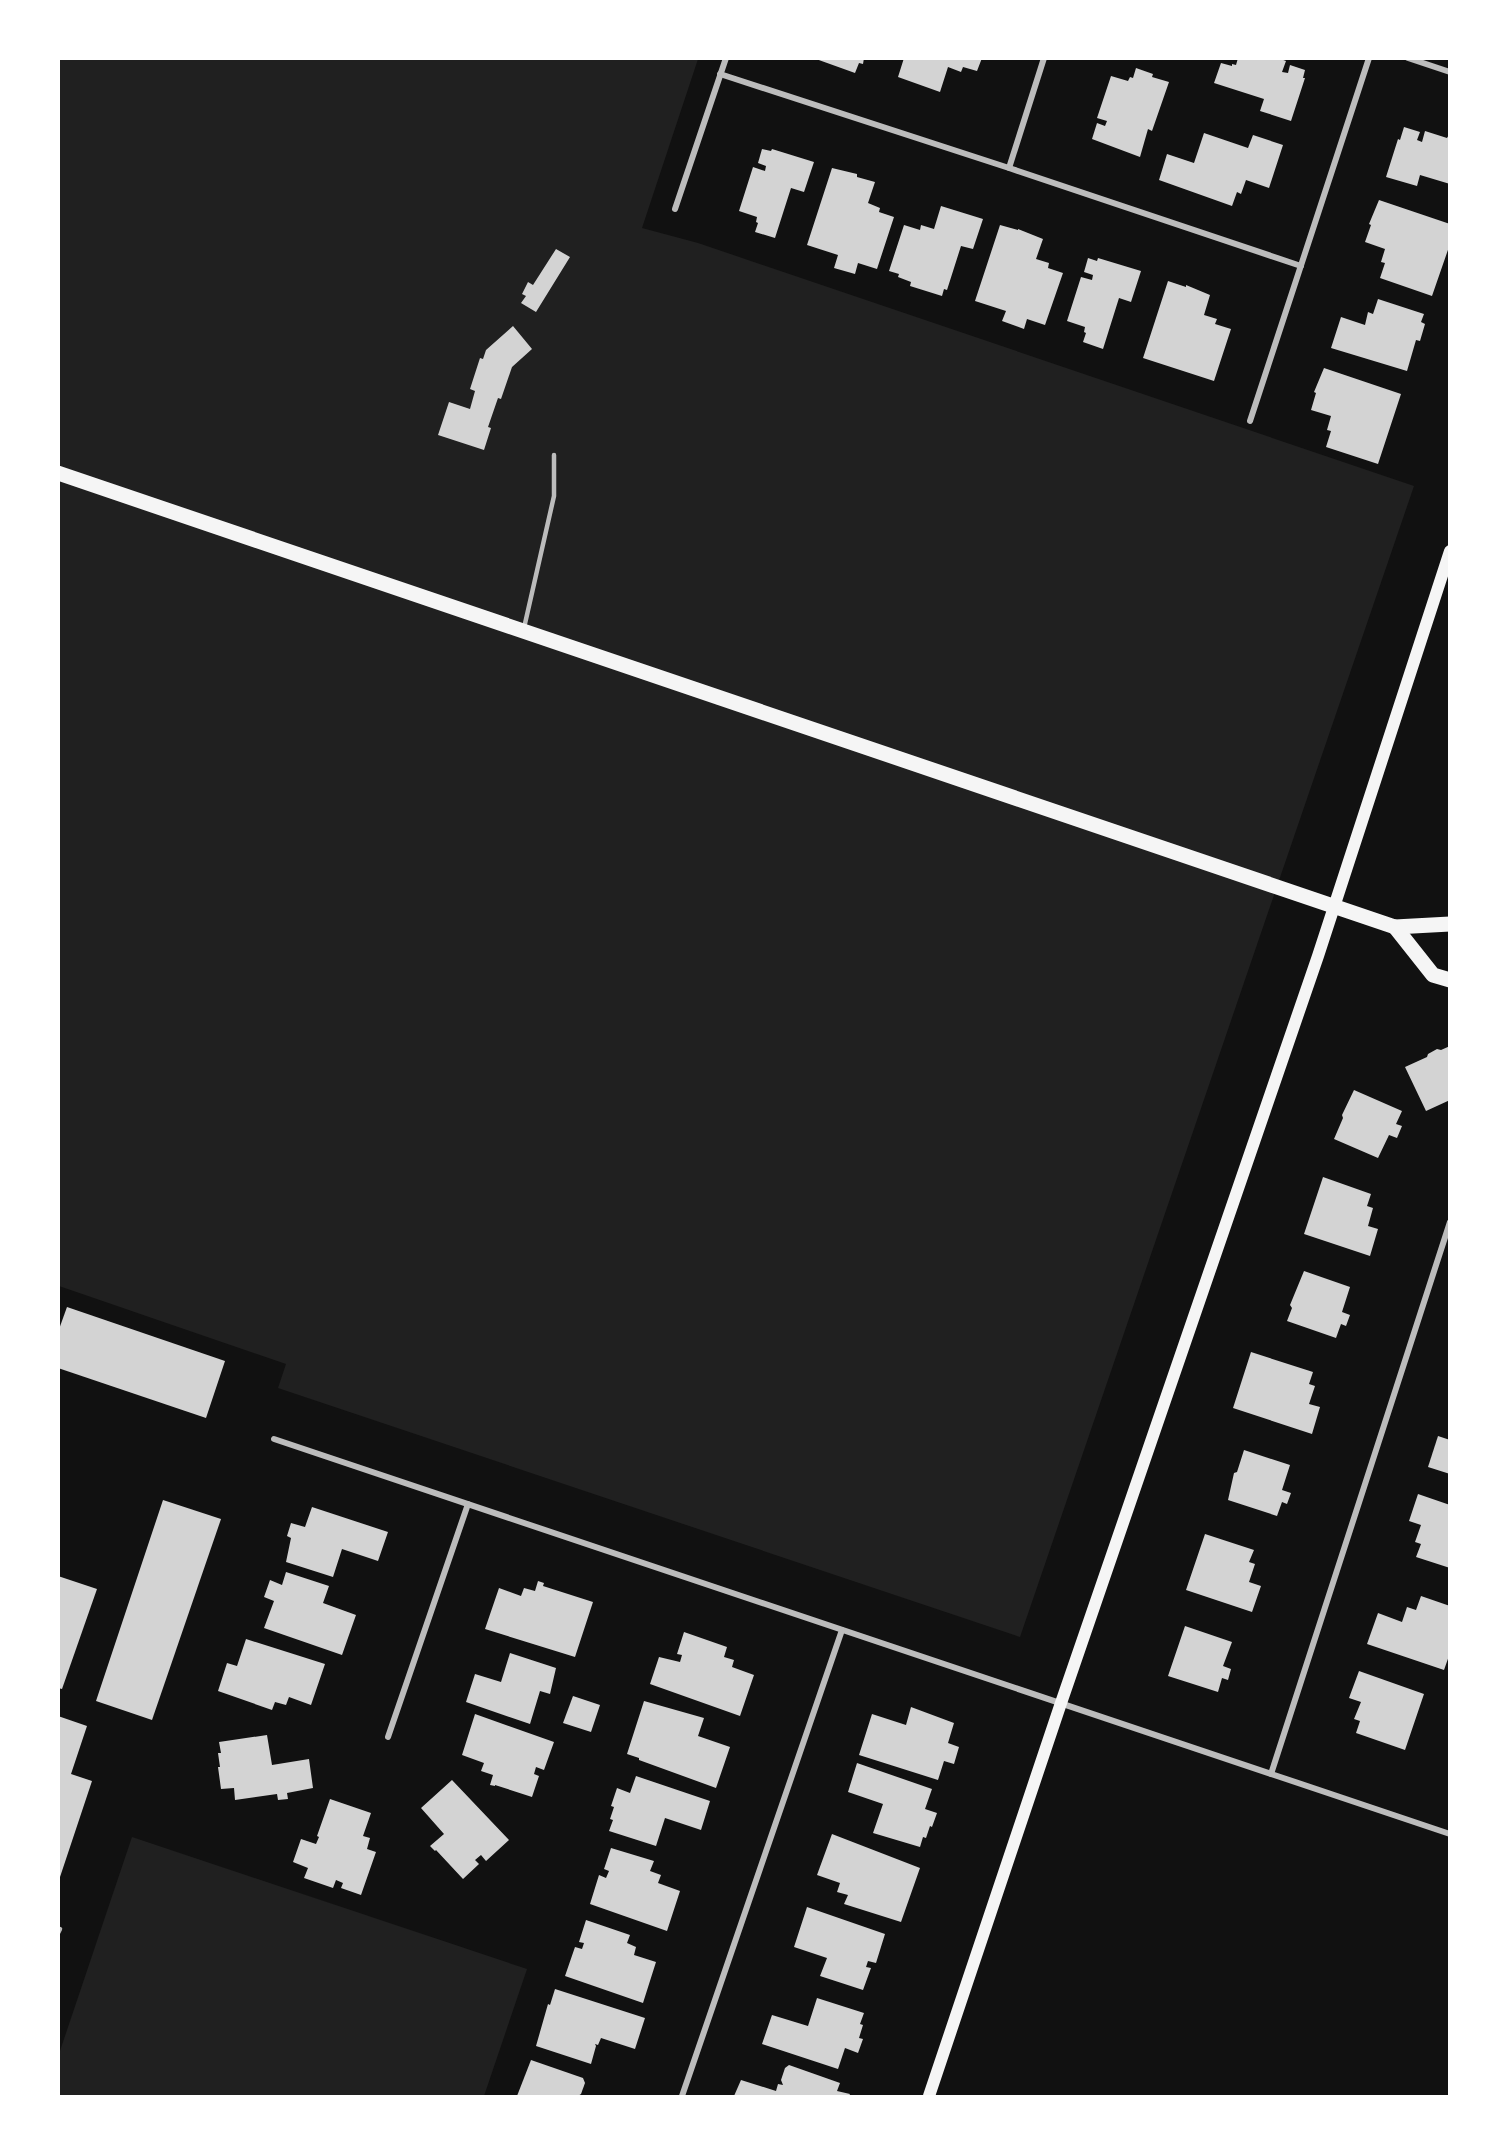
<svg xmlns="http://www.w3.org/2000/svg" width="1508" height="2155" viewBox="0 0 1508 2155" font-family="Cabin,sans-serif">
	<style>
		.green { fill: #202020 }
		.building { fill: #d3d3d3 }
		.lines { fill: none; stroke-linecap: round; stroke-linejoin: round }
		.service { stroke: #bcbcbc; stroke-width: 4.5 }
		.minor { stroke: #bcbcbc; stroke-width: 6 }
		.secondary { stroke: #f5f5f5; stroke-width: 12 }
		.primary { stroke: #f5f5f5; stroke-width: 15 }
	</style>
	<rect width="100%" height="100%" fill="#111"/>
	<!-- green -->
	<g class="green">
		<polygon points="59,59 698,59 642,228 698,243 1414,486 1020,1637 278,1388 286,1364 59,1286"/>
		<polygon points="132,1837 527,1969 484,2096 59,2096 59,2054"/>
	</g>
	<!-- building -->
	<g class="building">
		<polygon points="864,58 863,64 859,63 855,73 816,59"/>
		<polygon points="904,58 982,58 977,71 963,67 961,72 948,67 940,92 898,77"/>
		<polygon points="1238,58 1278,58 1286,61 1282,72 1288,73 1290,65 1305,70 1303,78 1305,78 1291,121 1260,111 1264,99 1214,83 1221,63 1232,66 1232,64 1236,65"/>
		<polygon points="1136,68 1153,74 1152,77 1169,82 1152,131 1148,129 1140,157 1092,139 1097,123 1105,126 1107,121 1097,118 1111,76 1128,81 1130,77 1133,78"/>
		<polygon points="1404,127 1420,132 1417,140 1422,142 1425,131 1447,138 1450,133 1450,184 1420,175 1417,186 1386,177 1398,139 1400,140"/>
		<polygon points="1204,133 1248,148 1253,135 1283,145 1269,188 1246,180 1241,194 1237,192 1232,206 1159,180 1167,154 1194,163"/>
		<polygon points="762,149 771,151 772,149 814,162 804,192 791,188 775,238 755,232 758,223 756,222 757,217 739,211 753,167 765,171 766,166 758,163"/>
		<polygon points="832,168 857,174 857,177 875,182 868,203 880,208 879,212 894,217 877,269 858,263 855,274 834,268 838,255 807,245"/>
		<polygon points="1379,200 1450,224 1450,244 1432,296 1380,278 1385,263 1381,262 1385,249 1365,242 1371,225 1369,224"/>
		<polygon points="941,206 983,219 973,249 961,246 947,290 944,289 942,296 910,286 911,282 898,277 899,274 889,271 904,225 920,230 921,225 934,229"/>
		<polygon points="1000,225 1018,230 1018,229 1043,239 1036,259 1049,263 1048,268 1063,273 1045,325 1027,319 1024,329 1002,321 1006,311 975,301"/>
		<polygon points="556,249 570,257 536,312 521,303 526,296 522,294 528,282 533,285"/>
		<polygon points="1088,258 1097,261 1098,258 1141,271 1131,302 1119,298 1103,349 1083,342 1086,333 1084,332 1085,327 1067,321 1081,277 1092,280 1093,275 1084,272"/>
		<polygon points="1168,281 1186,287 1186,285 1210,295 1204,315 1217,319 1215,324 1231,329 1214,381 1143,358"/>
		<polygon points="1378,299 1424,314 1421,322 1425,324 1420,341 1416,340 1407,371 1331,348 1341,317 1365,325 1368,312 1373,314"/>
		<polygon points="513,326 532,349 512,367 501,399 498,398 488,427 491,428 484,450 438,435 449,402 470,409 475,391 470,389 480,358 483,359 486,350"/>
		<polygon points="1324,368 1401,394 1378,464 1326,447 1331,431 1327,430 1331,416 1311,410 1316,393 1314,392"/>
		<polygon points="1450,1046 1450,1100 1426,1111 1405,1067 1427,1057 1428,1054 1437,1049 1441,1050"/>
		<polygon points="1354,1090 1402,1111 1396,1124 1402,1126 1397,1138 1389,1135 1378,1158 1334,1139 1343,1118 1342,1115"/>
		<polygon points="1323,1177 1371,1194 1367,1206 1373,1208 1368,1226 1378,1229 1370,1256 1304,1234"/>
		<polygon points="1304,1271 1350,1287 1342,1312 1350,1315 1346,1326 1341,1324 1336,1338 1287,1321 1292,1308 1290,1305"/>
		<polygon points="67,1307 225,1361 206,1418 58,1368 58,1332"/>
		<polygon points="1251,1352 1313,1372 1309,1384 1315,1386 1309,1404 1320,1407 1312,1434 1233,1408"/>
		<polygon points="1438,1436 1450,1440 1450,1474 1428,1467"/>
		<polygon points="1244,1450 1290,1465 1282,1490 1291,1493 1287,1504 1282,1502 1277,1516 1228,1500 1234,1473 1237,1472"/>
		<polygon points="1418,1494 1450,1505 1450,1568 1416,1557 1421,1544 1415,1542 1421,1525 1409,1521"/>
		<polygon points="163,1500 221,1519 152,1720 96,1701"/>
		<polygon points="312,1507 388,1532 378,1561 342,1549 333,1577 286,1562 291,1538 287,1536 291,1523 305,1527"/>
		<polygon points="1205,1534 1254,1550 1249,1562 1255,1564 1249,1582 1261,1586 1252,1612 1186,1590"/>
		<polygon points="286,1572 329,1586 323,1603 356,1615 342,1655 264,1628 274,1601 264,1597 270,1580 282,1585"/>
		<polygon points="58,1576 97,1589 62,1689 58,1688"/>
		<polygon points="538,1581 544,1583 543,1586 593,1602 575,1657 485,1629 499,1588 521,1596 524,1588 535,1591"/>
		<polygon points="1421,1596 1450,1606 1450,1653 1444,1670 1367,1644 1378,1613 1402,1622 1407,1607 1416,1610"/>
		<polygon points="1185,1626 1232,1642 1223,1666 1231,1669 1228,1680 1222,1678 1218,1692 1168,1676"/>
		<polygon points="684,1632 727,1647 724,1657 734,1660 732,1667 754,1675 740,1716 650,1684 659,1657 680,1662 682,1655 677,1654"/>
		<polygon points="246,1639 325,1664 311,1705 289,1697 286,1705 275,1702 272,1710 218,1691 227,1663 237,1666"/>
		<polygon points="510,1653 556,1668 550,1694 540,1691 530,1724 466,1702 475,1674 501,1682"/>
		<polygon points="1359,1671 1424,1694 1405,1750 1356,1733 1360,1721 1354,1719 1361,1702 1349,1698"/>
		<polygon points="573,1696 600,1705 591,1732 563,1723"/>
		<polygon points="644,1701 704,1718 698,1736 730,1747 716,1788 639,1760 639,1758 627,1754"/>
		<polygon points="911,1707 954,1723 948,1743 959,1747 954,1764 944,1761 938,1780 859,1755 872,1714 906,1725"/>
		<polygon points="475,1714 554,1742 544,1770 536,1767 534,1774 539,1776 532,1797 495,1785 495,1786 490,1785 493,1775 481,1771 484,1763 462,1755"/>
		<polygon points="58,1716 87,1726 71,1774 92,1781 59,1880"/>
		<polygon points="267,1735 272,1765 309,1759 313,1788 287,1793 288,1799 278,1800 277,1794 235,1800 234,1788 221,1789 218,1767 220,1767 218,1753 221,1753 219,1742"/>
		<polygon points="857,1763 932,1789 925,1809 937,1813 932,1827 930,1826 926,1838 923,1837 920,1847 873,1833 883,1804 848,1792"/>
		<polygon points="636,1776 710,1801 701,1830 665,1818 656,1846 609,1831 613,1820 610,1819 614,1807 611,1806 617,1788 630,1793"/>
		<polygon points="452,1780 509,1840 486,1861 481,1855 475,1860 479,1864 463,1879 436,1850 435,1851 430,1846 444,1834 421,1808"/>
		<polygon points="330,1799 371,1813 363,1836 370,1838 367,1849 376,1852 361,1895 341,1888 343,1883 336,1880 333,1888 304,1878 308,1868 293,1862 301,1839 316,1844 319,1837 317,1836"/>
		<polygon points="832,1834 920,1868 901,1922 844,1904 848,1895 837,1892 840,1883 817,1875"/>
		<polygon points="611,1848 654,1861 650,1871 661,1875 658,1883 680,1891 667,1931 590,1904 599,1875 606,1878 609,1871 604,1869"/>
		<polygon points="807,1907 885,1934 876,1963 868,1961 866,1967 871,1968 863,1990 820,1976 827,1958 794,1947"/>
		<polygon points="586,1920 630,1935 627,1943 636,1947 634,1955 656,1962 643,2003 565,1976 575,1947 582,1949 584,1943 579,1942"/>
		<polygon points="555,1989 645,2018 635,2049 601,2038 598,2045 595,2044 596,2046 591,2064 536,2046 548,2004 550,2005"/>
		<polygon points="817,1998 864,2013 860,2024 863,2025 859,2038 863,2039 858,2053 845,2048 838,2069 762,2044 772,2015 808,2026"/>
		<polygon points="531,2060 583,2078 585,2083 581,2094 578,2096 517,2096"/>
		<polygon points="789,2065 840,2083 837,2091 850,2094 849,2096 734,2096 741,2080 776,2091 778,2084 783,2085 781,2080 785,2068"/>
	</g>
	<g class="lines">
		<!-- service -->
		<g class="service">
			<polyline points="524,628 554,496 554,455"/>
			<polyline points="58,1933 60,1929"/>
		</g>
		<!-- minor -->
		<g class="minor">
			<polyline points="1408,58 1450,72"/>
			<polyline points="720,74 1009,168 1301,266"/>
			<polyline points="1009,168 1044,58"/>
			<polyline points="675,209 726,58"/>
			<polyline points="1250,421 1369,58"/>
			<polyline points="274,1439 1450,1834"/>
			<polyline points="388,1737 468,1504"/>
			<polyline points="1271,1774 1450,1222"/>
			<polyline points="682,2096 842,1630"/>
		</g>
		<!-- secondary -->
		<polyline class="secondary" points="929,2096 1061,1703 1318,956 1450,551"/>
		<!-- primary -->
		<g class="primary">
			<polyline points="58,473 1395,927 1450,924"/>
			<polyline points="1395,927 1433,975 1450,980"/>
		</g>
	</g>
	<!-- border -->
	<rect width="1508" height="2155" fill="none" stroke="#ffffff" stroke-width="120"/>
</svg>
